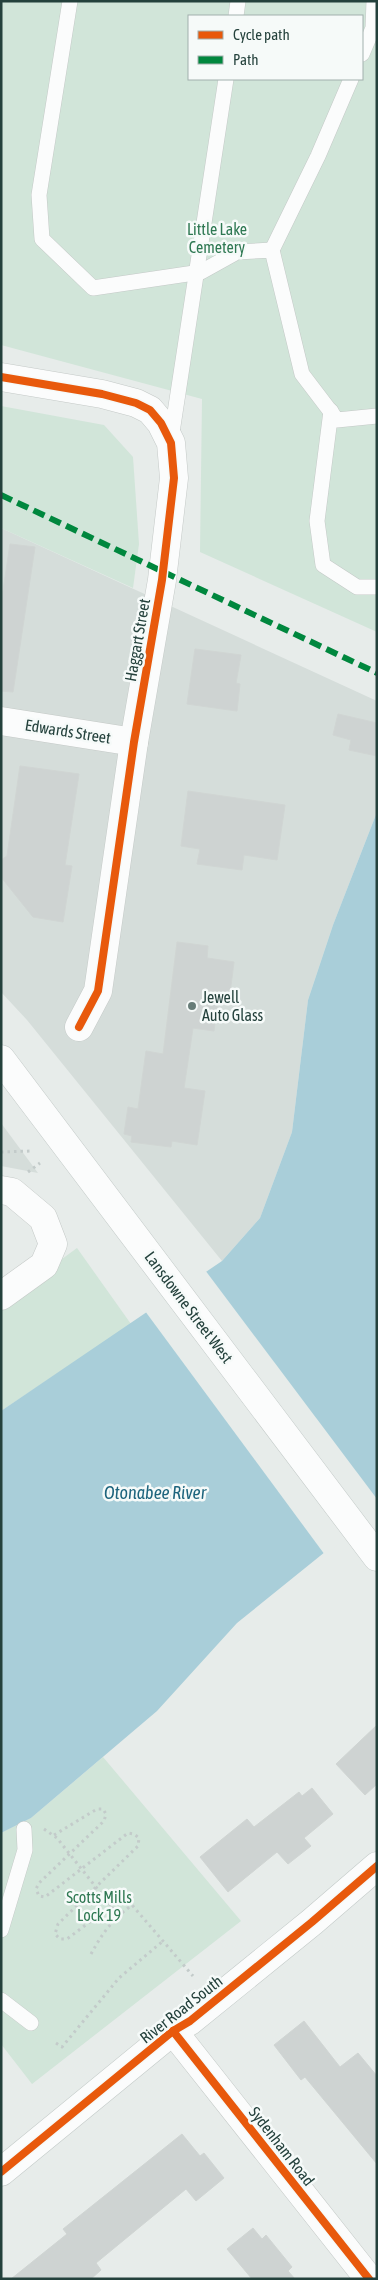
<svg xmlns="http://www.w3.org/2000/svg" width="378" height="2280" viewBox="0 0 378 2280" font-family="'Asap Condensed',sans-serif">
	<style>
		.built { fill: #d5ddda }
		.green { fill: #d1e5d9; fill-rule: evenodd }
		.water { fill: #a9ced9 }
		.pier { fill: #e7ecea }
		.building { fill: #ced3d2; stroke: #d0d5d3 }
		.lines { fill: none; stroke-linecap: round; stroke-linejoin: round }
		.lane-casing { stroke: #c4c9c7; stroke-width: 16 }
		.street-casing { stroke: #c4c9c7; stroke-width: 29 }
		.secondary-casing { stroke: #c3cac8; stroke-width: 29 }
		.path { stroke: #c3cbca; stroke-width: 3; stroke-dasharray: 2.5 4; stroke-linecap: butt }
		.lane { stroke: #fbfcfc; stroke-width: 15 }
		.street { stroke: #fbfcfc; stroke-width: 28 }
		.secondary { stroke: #fbfcfc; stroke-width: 28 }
		.quiet { stroke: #00873e; stroke-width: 6; stroke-dasharray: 12 6; stroke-linecap: butt }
		.cycleway-casing { stroke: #f6faf9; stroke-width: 11 }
		.cycleway { stroke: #e8590c; stroke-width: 8 }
		.poi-dot { fill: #687d79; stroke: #f6faf9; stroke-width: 2 }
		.labels { text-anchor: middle; stroke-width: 5; stroke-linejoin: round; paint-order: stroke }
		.park-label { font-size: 16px; fill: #2e7852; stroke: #f6faf9 }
		.street-label { font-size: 16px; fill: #24413c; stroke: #f6faf9 }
		.poi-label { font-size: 16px; fill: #24413c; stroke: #f6faf9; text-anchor: start }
		.water-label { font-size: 18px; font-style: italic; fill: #1d647d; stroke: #f6faf9 }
	</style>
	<rect width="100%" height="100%" fill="#e7ecea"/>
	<!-- built -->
	<g class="built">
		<polygon points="1,528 377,701 377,812 333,925 308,1000 292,1132 260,1218 222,1261 27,1020 1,992"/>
		<polygon points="1,1123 38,1173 1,1166"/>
	</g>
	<!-- green -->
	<g class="green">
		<path d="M 1,1 L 377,1 L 377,632 L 200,552 L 202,399 L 1,345 ZM 189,16 L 362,16 L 362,79 L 189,79 Z"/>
		<polygon points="1,406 104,425 133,457 139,544 133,588 1,528"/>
		<polygon points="77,1248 131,1324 1,1411 1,1304"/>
		<polygon points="103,1757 241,1921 32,2084 1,2044 1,1833 31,1818"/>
	</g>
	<!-- water -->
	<polygon class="water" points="377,812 377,1510 237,1623 157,1711 31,1818 1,1833 1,1411 222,1261 260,1218 292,1132 308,1000 333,925"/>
	<!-- pier -->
	<polygon class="pier" points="205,1270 377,1499 377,1513 325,1555 145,1311"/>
	<!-- building -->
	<g class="building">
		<polygon points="10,544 35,547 13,692 1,691 1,604"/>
		<polygon points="195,649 241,655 236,683 240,684 237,711 187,704"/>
		<polygon points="338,714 377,723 377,756 349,750 351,740 333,735"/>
		<polygon points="20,766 79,774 65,865 72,866 63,922 33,917 1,877 1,860 7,856"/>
		<polygon points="188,791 285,805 277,860 244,855 242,870 197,864 200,849 181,846"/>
		<polygon points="177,942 208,946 207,958 234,962 230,993 219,992 214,1031 193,1028 184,1088 205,1091 197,1145 172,1141 171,1147 131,1142 132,1136 124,1134 128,1107 138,1109 146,1051 163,1054"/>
		<polygon points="377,1725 377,1784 365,1795 336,1764"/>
		<polygon points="312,1788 333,1814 304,1838 311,1846 288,1864 277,1852 228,1892 200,1857 247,1819 254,1827 299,1792 302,1796"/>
		<polygon points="304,2021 340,2067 358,2053 377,2076 377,2164 305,2077 301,2080 274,2045"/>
		<polygon points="182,2134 200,2156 204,2153 224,2178 196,2201 186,2189 96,2263 101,2270 91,2279 11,2279 67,2234 63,2229"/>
		<polygon points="253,2228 262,2239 266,2235 292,2267 288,2271 295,2279 252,2279 227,2249"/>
	</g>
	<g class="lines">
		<defs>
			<g id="lane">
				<polyline points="70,1 39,195 42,239 93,288 201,272 237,252 272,250 302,374 337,420 377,416"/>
				<polyline points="236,16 238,1"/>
				<polyline points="362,54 373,28 374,1"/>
				<polyline points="272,250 318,156 351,79"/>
				<polyline points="331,411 317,521 323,565 357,587 377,587"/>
				<polyline points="171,439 226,79"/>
				<polyline points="1,1930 25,1850 24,1829"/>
				<polyline points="1,2000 31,2023"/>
			</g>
			<g id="street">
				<polyline points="1,377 102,394 136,403 150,410 161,423 171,443 174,478 162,580 134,742 98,991 79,1027"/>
				<polyline points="1,721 134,742"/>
				<polyline points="1,1190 12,1192 43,1218 53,1244 44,1265 1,1296"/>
				<polyline points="173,2031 369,2279"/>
			</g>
			<g id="secondary">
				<polyline points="1,1059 377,1557"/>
				<polyline points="1,2172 173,2031 190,2021 312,1922 377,1866"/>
			</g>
		</defs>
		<!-- lane casing -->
		<use href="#lane" class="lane-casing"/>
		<!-- street casing -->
		<use href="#street" class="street-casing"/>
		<!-- secondary casing -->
		<use href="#secondary" class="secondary-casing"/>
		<!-- path -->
		<g class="path">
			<polyline points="1,1152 32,1151"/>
			<polyline points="28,1172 40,1163"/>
			<polyline points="44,1829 57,1838 118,1915"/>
			<polyline points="54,1835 97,1809 103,1809 106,1814 104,1821 39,1883 36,1889 39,1896 45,1897 128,1833 134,1834 139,1838 138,1846 58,1924 55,1934 60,1939 67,1939 111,1906"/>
			<path d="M 91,1954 C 103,1932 112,1920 132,1905 L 193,1976"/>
			<polyline points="56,2043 62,2047 119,1978 163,1941"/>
		</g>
		<!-- lane -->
		<use href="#lane" class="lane"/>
		<!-- street -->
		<use href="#street" class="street"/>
		<!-- secondary -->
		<use href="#secondary" class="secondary"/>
		<!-- quiet -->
		<polyline class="quiet" points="1,495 377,673"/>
		<defs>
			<g id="cycleway">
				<polyline points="1,377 102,394 136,403 150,410 161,423 171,443 174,478 162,580 134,742 98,991 79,1027"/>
				<polyline points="173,2031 369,2279"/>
				<polyline points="1,2172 173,2031 190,2021 312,1922 377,1866"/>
			</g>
		</defs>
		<!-- cycleway casing -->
		<use href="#cycleway" class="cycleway-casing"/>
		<!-- cycleway -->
		<use href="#cycleway" class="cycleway"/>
	</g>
	<!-- markers -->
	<circle class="poi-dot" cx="192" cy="1006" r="5"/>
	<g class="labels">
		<!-- park labels -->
		<g class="park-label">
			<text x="217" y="235">Little Lake<tspan x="217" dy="18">Cemetery</tspan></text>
			<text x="99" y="1903">Scotts Mills<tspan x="99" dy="18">Lock 19</tspan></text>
		</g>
		<!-- street labels -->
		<g class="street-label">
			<text transform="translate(137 640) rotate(-80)" y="6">Haggart Street</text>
			<text transform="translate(68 731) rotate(9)" y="6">Edwards Street</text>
			<text transform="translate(189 1307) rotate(53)" y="6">Lansdowne Street West</text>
			<text transform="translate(181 2009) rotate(-38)" y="6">River Road South</text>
			<text transform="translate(282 2146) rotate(52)" y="6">Sydenham Road</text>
		</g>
		<!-- poi labels -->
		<g class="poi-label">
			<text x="202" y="1003">Jewell<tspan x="202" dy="18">Auto Glass</tspan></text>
		</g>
		<!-- water labels -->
		<g class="water-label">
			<text x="155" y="1499">Otonabee River</text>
		</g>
	</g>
	<!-- border -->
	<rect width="378" height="2280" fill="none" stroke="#24413c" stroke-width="5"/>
	<!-- legend -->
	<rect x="188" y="15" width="175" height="65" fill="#f6faf9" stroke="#a2b0ad"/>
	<rect x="198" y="31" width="25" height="8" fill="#e8590c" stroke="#a2b0ad"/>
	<text x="233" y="40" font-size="15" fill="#24413c">Cycle path</text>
	<rect x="198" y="56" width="25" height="8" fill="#00873e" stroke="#a2b0ad"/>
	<text x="233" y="65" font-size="15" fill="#24413c">Path</text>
</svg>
